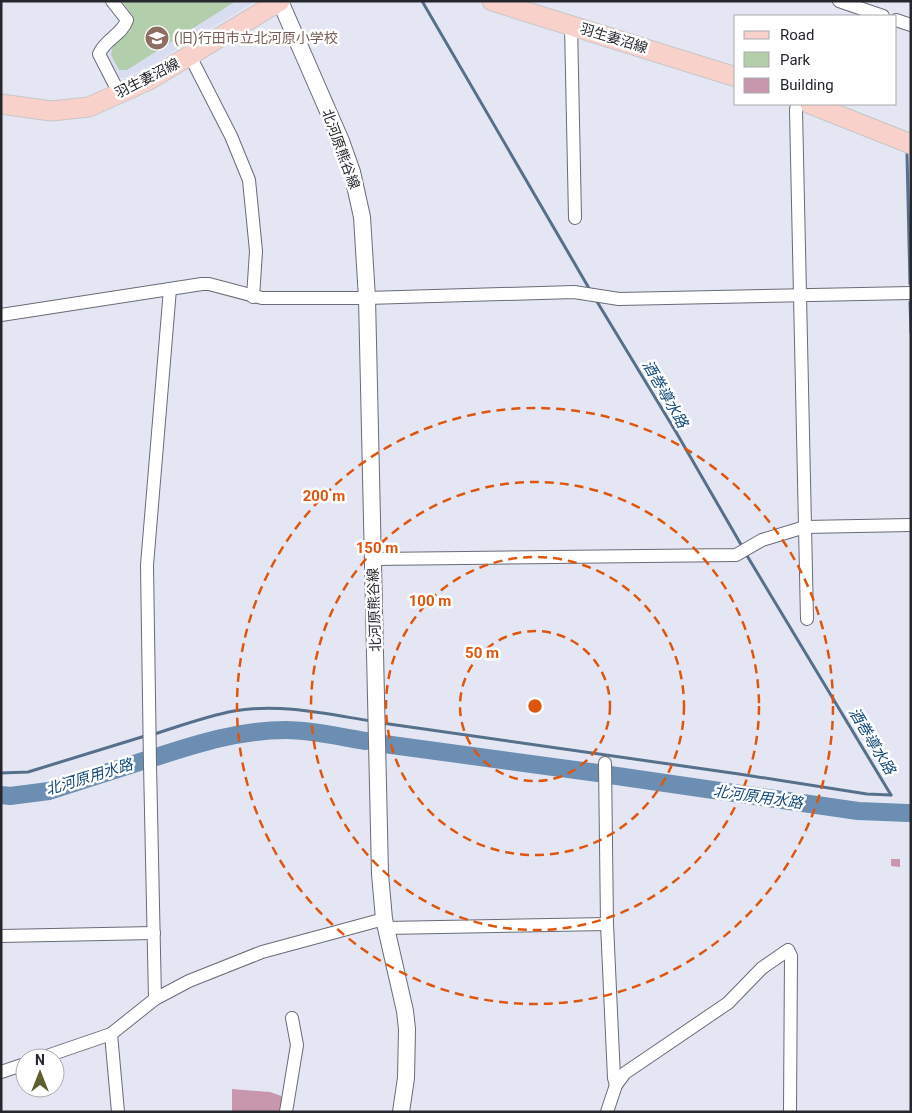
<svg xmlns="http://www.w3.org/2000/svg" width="912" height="1113" viewBox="0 0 912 1113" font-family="Roboto,'Noto Sans JP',sans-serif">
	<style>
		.built { fill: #d9ddf1 }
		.green { fill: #b3ceaa }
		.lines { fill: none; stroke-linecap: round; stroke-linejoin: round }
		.stream { stroke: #566f8a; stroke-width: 3 }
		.river { stroke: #6b8eb2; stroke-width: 18 }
		.building { fill: #c896ad }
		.street-casing { stroke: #696c76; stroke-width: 14 }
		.secondary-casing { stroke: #696c76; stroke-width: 18 }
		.primary-casing { stroke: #c7c7c8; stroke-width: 21 }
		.street { stroke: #fff; stroke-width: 12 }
		.secondary { stroke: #fff; stroke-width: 16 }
		.primary { stroke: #f8d1cb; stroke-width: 19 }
		.ring { fill: none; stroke: #de560e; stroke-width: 2.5; stroke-dasharray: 9 6 }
		.labels { text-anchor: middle; stroke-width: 5; stroke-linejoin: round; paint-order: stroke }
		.education-label { font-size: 14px; fill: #785e54; stroke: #fff; text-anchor: start }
		.street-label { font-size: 14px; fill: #26272c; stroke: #fff }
		.water-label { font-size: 15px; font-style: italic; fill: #124978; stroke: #fff }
		.centre { fill: #de560e; stroke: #fff; stroke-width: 2.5 }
		.ring-label { font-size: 15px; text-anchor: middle; font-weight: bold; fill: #de560e; stroke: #fff; stroke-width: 5; stroke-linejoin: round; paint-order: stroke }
	</style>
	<rect width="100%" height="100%" fill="#e4e7f3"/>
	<!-- built -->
	<polygon class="built" points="116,1 256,1 146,68 127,77 120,78 107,55 109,46 127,30"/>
	<!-- green -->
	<polygon class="green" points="122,1 236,1 127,70 119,70 111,55 113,46 130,31 134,18"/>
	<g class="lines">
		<!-- stream -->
		<g class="stream">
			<polyline points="422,1 590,290"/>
			<polyline points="907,154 910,284"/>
			<polyline points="596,300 676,432 743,548"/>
			<polyline points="910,302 911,333"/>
			<polyline points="746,554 891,795"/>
			<polyline points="382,723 739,774 867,794 891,795"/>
			<path d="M 154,734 C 180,726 207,716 234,711 C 279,703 327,714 371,721"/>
			<polyline points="1,773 28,772 145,736"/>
		</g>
		<!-- river -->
		<g class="river">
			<polyline points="384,744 598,773"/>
			<path d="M 156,757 C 199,743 241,730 286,730 C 313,730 340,737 366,741"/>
			<polyline points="610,775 858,811 908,813"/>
			<polyline points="1,795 10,796 49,791 146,760"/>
		</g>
	</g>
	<!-- building -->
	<g class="building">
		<polygon points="891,859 900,859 900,867 891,866"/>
		<polygon points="232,1089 270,1092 287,1098 282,1112 232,1112"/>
	</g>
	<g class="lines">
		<defs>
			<g id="street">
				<path d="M 112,1 L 127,20 C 122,35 105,39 99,54 L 119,93"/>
				<polyline points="839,1 883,16"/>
				<polyline points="896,20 911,25"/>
				<polyline points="571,25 575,218"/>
				<polyline points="190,56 231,136 249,180 256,251 253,297"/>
				<polyline points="797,104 796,110 807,619"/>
				<polyline points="1,315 202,284 209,284 262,298 367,298 574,292 619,299 911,293"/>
				<polyline points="373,559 736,555 762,540 805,527 911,525"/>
				<polyline points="605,763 607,924 614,1078 616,1085"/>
				<polyline points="385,928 607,924"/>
				<polyline points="1,936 154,933"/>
				<polyline points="155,999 150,764 147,565 170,289"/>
				<polyline points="111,1034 118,1112"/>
				<polyline points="41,1058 111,1034 155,999 189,981 262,952 384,919"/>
				<polyline points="1,1072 25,1064"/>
				<polyline points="286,1112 297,1045 292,1018"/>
				<polyline points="607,1112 616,1085 625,1073 728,1003 762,968 788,950 791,956 790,1112"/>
			</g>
			<polyline id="secondary" points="280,1 341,141 352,172 362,217 367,298 380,874 384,919 405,1011 407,1029 406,1078 401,1112"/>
			<g id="primary">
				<polyline points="492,1 736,77"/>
				<polyline points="1,104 51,111 89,107 149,80 280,1"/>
				<polyline points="810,104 911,144"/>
			</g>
		</defs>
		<!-- street casing -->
		<use href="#street" class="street-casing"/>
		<!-- secondary casing -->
		<use href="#secondary" class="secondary-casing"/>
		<!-- primary casing -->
		<use href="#primary" class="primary-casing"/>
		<!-- street -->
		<use href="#street" class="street"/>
		<!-- secondary -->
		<use href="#secondary" class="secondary"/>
		<!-- primary -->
		<use href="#primary" class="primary"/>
	</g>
	<!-- distance rings -->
	<g class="ring">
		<circle cx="535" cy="706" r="75"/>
		<circle cx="535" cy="706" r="149"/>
		<circle cx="535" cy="706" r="224"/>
		<circle cx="535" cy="706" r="298"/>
	</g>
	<!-- icons -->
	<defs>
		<symbol id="school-disc" viewBox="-11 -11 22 22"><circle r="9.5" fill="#8d6e63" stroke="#fff"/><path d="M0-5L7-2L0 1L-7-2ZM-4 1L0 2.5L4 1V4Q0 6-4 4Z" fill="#fff"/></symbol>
	</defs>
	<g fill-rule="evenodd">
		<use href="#school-disc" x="143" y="24" width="28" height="28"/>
	</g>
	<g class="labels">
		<!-- education labels -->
		<g class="education-label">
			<text x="174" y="43">(旧)行田市立北河原小学校</text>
		</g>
		<!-- street labels -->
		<g class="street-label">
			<text transform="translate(614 38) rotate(17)" y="5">羽生妻沼線</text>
			<text transform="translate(147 78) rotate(-27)" y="5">羽生妻沼線</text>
			<text transform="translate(341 149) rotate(70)" y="5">北河原熊谷線</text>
			<text transform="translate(374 610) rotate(-92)" y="5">北河原熊谷線</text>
		</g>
		<!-- water labels -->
		<g class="water-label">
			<text transform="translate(665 394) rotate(60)" y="5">酒巻導水路</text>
			<text transform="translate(872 741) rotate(59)" y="5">酒巻導水路</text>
			<text transform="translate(89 777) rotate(-17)" y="5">北河原用水路</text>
			<text transform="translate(758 797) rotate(8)" y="5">北河原用水路</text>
		</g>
	</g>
	<circle cx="535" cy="706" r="8" class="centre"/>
	<g class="ring-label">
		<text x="324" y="501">200 m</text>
		<text x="377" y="553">150 m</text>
		<text x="430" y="606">100 m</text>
		<text x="482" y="658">50 m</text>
	</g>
	<!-- border -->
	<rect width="912" height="1113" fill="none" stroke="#26272c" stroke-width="5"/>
	<!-- legend -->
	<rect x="734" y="15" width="162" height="90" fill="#ffffff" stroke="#a8a9ab"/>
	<rect x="744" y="31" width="25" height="8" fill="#f8d1cb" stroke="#a8a9ab"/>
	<text x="780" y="40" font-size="15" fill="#26272c">Road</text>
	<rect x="744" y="52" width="25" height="15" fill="#b3ceaa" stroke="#a8a9ab"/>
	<text x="780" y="65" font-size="15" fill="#26272c">Park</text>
	<rect x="744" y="78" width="25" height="15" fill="#c896ad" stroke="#a8a9ab"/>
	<text x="780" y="90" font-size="15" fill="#26272c">Building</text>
	<!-- north arrow -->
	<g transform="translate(40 1073)"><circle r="24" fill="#ffffff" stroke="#a8a9ab"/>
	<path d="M0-4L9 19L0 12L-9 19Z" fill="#5e612f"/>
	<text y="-8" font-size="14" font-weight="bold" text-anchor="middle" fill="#26272c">N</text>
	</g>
</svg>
